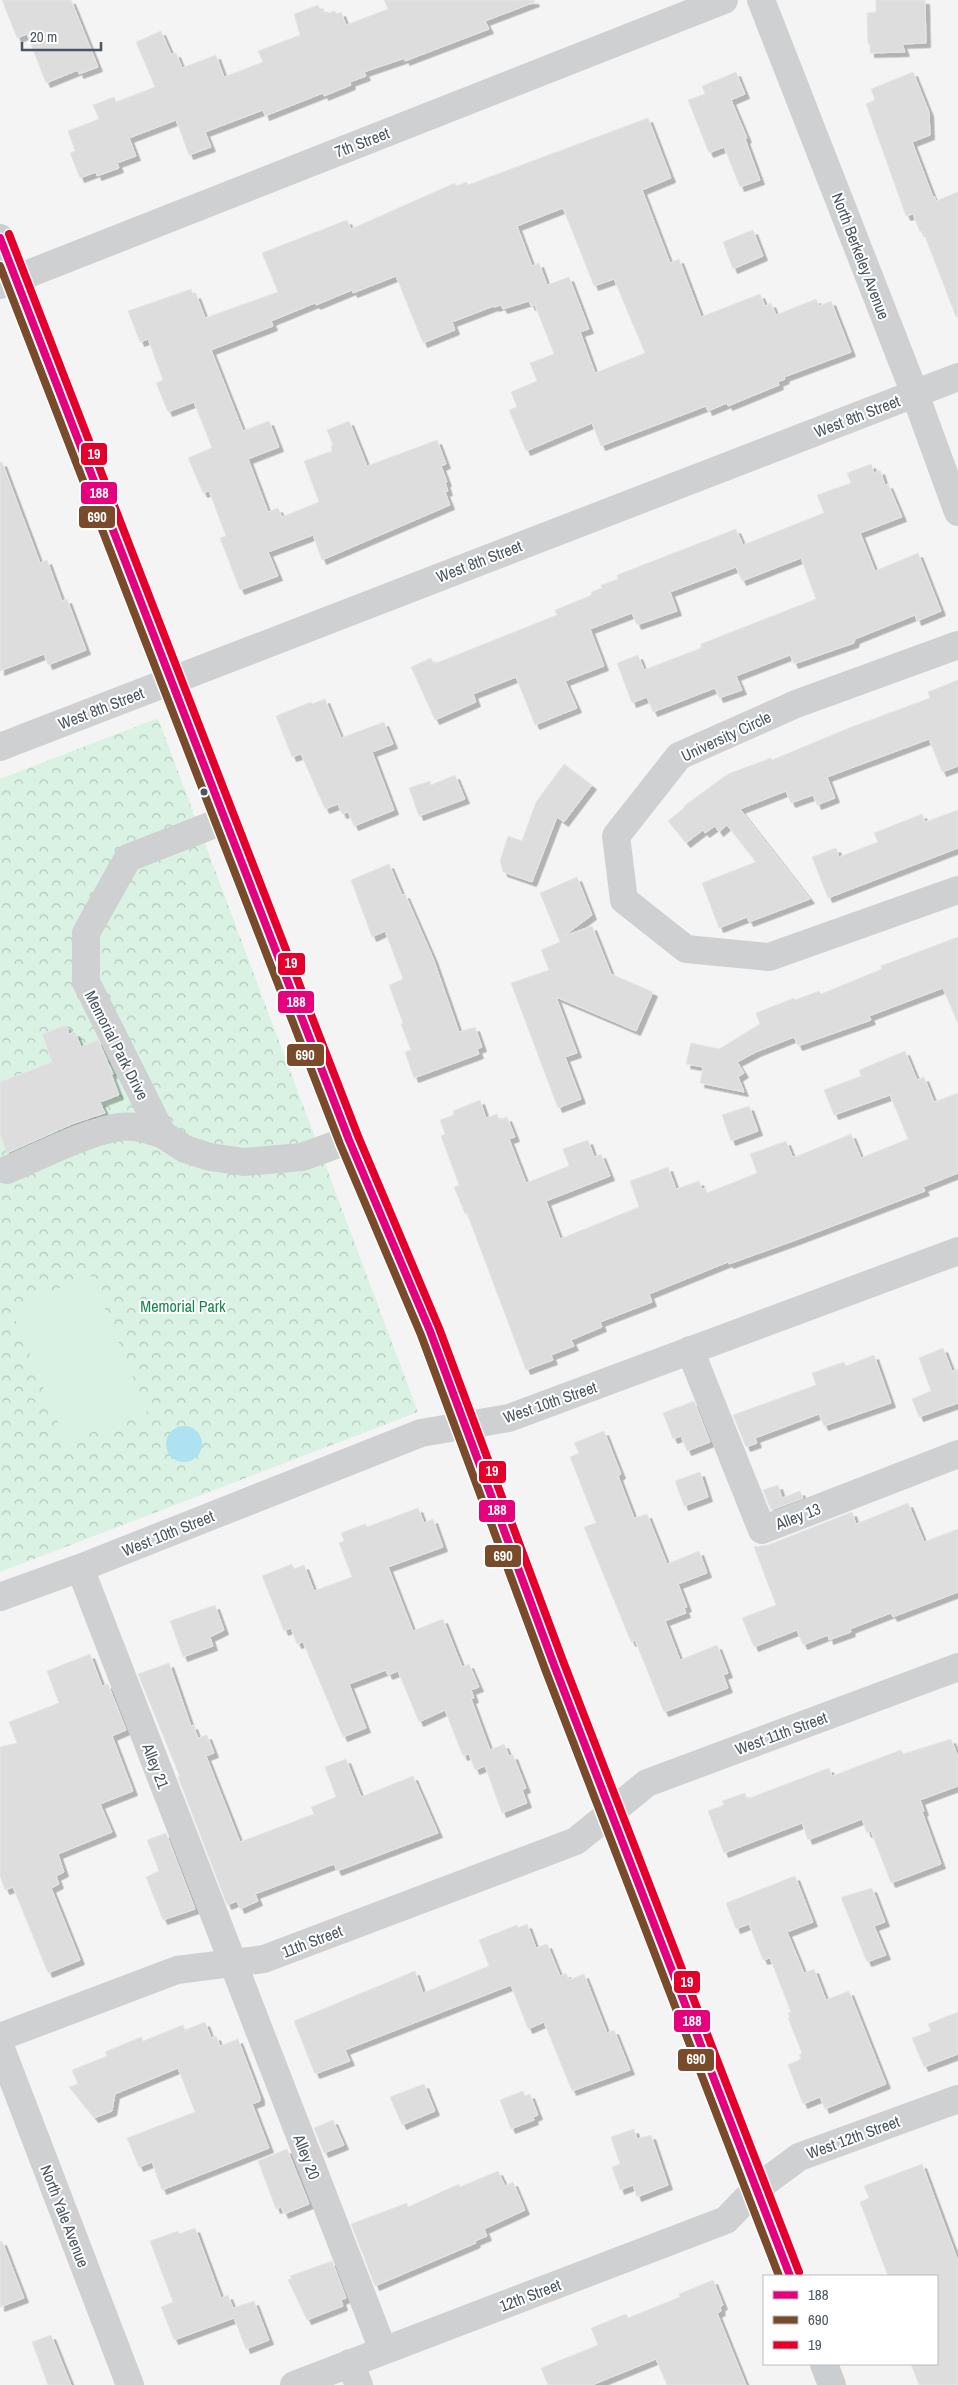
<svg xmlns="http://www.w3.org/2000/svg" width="958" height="2385" viewBox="0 0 958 2385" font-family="'Archivo Narrow',sans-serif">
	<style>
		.park { fill: url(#park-crowns) }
		.garden { fill: #d9f2e3 }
		.water { fill: #aee2f0 }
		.building { fill: #ddddde; stroke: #e5e6e7; fill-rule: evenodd; filter: url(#shadow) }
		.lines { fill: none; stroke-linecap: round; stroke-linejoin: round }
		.minor { stroke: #ced0d2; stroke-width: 28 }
		.major { stroke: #caced1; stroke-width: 28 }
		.bus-1-casing { stroke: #fff; stroke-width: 11 }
		.bus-2-casing { stroke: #fff; stroke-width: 11 }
		.bus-3-casing { stroke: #fff; stroke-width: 11 }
		.bus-1 { stroke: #e5007d; stroke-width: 8 }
		.bus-2 { stroke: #7a4b2a; stroke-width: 8 }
		.bus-3 { stroke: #e4002b; stroke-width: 8 }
		.bus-dot { fill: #4a5661; stroke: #fff; stroke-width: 2 }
		.labels { text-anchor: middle; stroke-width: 4; stroke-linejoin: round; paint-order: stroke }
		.street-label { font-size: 16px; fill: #4a5661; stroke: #fff }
		.park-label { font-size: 16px; fill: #17864f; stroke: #fff }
		.line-badge { stroke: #fff; stroke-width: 2 }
		.badge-label { font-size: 14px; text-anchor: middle; font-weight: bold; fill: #fff }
	</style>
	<defs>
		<pattern id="park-crowns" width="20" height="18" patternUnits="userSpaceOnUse" patternTransform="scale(1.25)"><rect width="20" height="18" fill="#d9f2e3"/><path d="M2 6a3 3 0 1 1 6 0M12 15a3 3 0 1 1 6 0" fill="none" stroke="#b2c7bb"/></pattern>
		<filter id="shadow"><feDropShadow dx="4.5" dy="4.5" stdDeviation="0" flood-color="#0004"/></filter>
	</defs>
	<rect width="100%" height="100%" fill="#f4f4f4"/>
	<!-- park -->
	<polygon class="park" points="158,718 418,1412 0,1572 0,779"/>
	<!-- garden -->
	<polygon class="garden" points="92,1276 147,1412 66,1442 10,1307"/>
	<!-- water -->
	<circle class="water" cx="184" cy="1444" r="18"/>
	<!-- building -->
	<g class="building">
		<polygon points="2,0 71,0 98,67 79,74 78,70 46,83 27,34 17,38"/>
		<polygon points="384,0 534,0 535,2 485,21 489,29 405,61 405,58 364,72 366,76 350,82 351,85 324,96 323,93 265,116 263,110 205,132 211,147 189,155 176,120 129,138 136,156 117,163 119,168 97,176 96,172 80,178 70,153 75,151 68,131 99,119 93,105 114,97 116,102 155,87 136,42 161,31 171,54 176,53 182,68 216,55 224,77 263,62 258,51 300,35 294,14 318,5 320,9 323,8 325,14 335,11 336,14 341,12 346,25 388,9"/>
		<polygon points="876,0 925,0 926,43 902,44 905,52 870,53 870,44 868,44 867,13 876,12"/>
		<polygon points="736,72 745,94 731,100 747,138 745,139 760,180 740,187 724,147 709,153 688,100 705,94 702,86"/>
		<polygon points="913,72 929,112 930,135 912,142 933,197 934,196 936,201 958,192 958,317 956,317 923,231 920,232 913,214 906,216 866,104 875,100 871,89"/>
		<path d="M 648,118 L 671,178 L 642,190 L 670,263 L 679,259 L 701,317 L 760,294 L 765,306 L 771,303 L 776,315 L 816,299 L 819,306 L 831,301 L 851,352 L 784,377 L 785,379 L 778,382 L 779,385 L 728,406 L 727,403 L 708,411 L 706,406 L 601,446 L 592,423 L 526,451 L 509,410 L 517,407 L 511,392 L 537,381 L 530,363 L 554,354 L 535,305 L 531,306 L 529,301 L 503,309 L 501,305 L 494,307 L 494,306 L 452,322 L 455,330 L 423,343 L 396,276 L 353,293 L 352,290 L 316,305 L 315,303 L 271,321 L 273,326 L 211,350 L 243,431 L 269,421 L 279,447 L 248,459 L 268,512 L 278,508 L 282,517 L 319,502 L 304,461 L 332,451 L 331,446 L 333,445 L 327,430 L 349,421 L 367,466 L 437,440 L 446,464 L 441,466 L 447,482 L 445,482 L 448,491 L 445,492 L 450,505 L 322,560 L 313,535 L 268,552 L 278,576 L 240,590 L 220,538 L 226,536 L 209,491 L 203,493 L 188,458 L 212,448 L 194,402 L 168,412 L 156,383 L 163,380 L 148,339 L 140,342 L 128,311 L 191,289 L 193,295 L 196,294 L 205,318 L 278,292 L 262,253 L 347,220 L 351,229 L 455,183 L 456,186 L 467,182 L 468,185 ZM 563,208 L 594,286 L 614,279 L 645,353 L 595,373 L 580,332 L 589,329 L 569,277 L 547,285 L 539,263 L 532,266 L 517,226 Z"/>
		<polygon points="753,230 763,256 733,269 723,242"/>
		<polygon points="2,462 40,563 47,560 62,601 67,599 86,650 48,665 44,654 0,671 0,463"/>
		<polygon points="871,464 874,473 880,470 885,485 888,484 902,517 860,533 875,571 918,553 941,611 917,621 915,615 855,639 854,643 794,664 790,655 736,676 742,690 719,698 715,688 653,712 647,697 632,703 617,663 638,655 644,670 701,648 701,644 816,599 801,558 742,581 736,567 670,592 677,611 637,625 632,613 590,629 604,666 565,681 577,708 535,725 516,677 473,694 476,702 435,720 411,667 431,658 434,664 557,615 555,610 592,595 591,592 602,588 601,585 618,579 617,575 736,529 743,545 824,513 817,495 851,483 847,473"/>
		<polygon points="958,680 958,766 942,772 929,739 827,777 835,798 817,805 813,795 791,803 786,791 740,809 810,899 749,922 747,917 719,928 702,883 756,862 727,825 719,832 715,826 705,833 703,830 686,843 668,821 685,807 684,806 728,774 771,758 772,760 849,728 930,698 928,692"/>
		<polygon points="325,699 341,738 384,722 393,744 372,752 394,810 354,826 348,812 342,814 338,804 325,809 301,754 292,757 276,716 311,702 312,704"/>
		<polygon points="564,764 592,785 564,822 557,817 532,882 503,872 500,861 508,836 522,841 536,802"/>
		<polygon points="455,775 465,799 419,816 409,788 430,781 431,785"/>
		<polygon points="958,810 958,848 828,898 812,857 836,848 839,857 878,842 874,833 922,814 925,822"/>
		<polygon points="389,864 402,895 405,894 433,958 459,1032 475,1027 482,1047 477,1049 479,1054 414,1078 405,1052 411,1050 401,1024 403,1023 389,985 403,979 385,931 372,937 351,880"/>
		<polygon points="577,877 592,915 564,936 592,926 611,974 653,992 636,1031 556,997 577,1053 565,1057 581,1099 558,1108 511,983 549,970 541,950 560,942 540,893"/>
		<polygon points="958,937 958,1024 943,988 869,1016 871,1020 798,1046 794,1037 756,1052 737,1062 744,1073 738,1077 744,1092 700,1083 703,1067 686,1064 691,1043 719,1049 760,1024 756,1013 794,998 795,1000 819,991 821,994 882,969 881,966"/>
		<polygon points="66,1025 69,1034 75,1032 81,1047 98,1040 113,1074 111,1074 119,1095 100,1102 105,1113 72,1124 7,1153 0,1134 0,1082 52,1062 42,1034"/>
		<polygon points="905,1051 917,1080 924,1077 934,1102 958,1093 958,1173 923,1187 925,1191 901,1200 793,1241 729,1264 728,1262 649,1294 652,1302 600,1322 602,1327 571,1340 574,1346 551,1355 553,1360 526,1370 467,1213 465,1214 454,1187 459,1185 441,1136 445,1134 440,1120 454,1115 453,1111 480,1100 486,1118 497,1114 499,1120 507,1117 515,1137 509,1139 526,1183 569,1166 563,1149 588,1140 594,1157 601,1154 610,1176 546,1201 560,1239 639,1207 630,1181 668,1167 676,1189 699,1181 702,1189 705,1188 707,1193 757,1173 750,1154 786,1141 792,1156 795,1157 851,1134 861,1158 908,1139 890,1095 834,1115 824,1090 861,1076 859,1070"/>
		<polygon points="749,1106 758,1131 731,1141 722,1115"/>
		<polygon points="943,1348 952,1371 958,1369 958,1403 919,1417 912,1399 931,1391 919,1358"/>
		<polygon points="874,1355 891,1403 824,1426 819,1414 755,1438 757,1443 746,1447 733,1415 816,1385 812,1373 844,1362 846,1366"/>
		<polygon points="694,1401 710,1442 687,1451 681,1436 673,1439 663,1413"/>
		<polygon points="604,1431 621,1474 618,1476 634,1518 647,1514 667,1564 699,1551 707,1573 678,1584 687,1607 684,1608 686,1613 665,1621 680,1660 717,1645 728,1673 723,1675 728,1688 664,1712 635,1640 631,1642 584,1527 596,1523 570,1457 579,1453 574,1443"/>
		<polygon points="700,1472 708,1497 684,1506 675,1481"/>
		<polygon points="778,1485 782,1498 800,1491 803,1498 771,1510 763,1490"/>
		<polygon points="908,1503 924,1542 958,1529 958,1592 893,1617 891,1613 850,1629 851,1632 829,1640 828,1635 803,1645 797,1630 754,1647 742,1618 776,1605 754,1547 768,1545 852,1512 856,1524"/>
		<polygon points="418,1508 424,1523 433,1519 443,1547 388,1567 413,1631 443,1619 462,1667 469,1664 479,1687 471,1690 474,1698 471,1699 490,1750 504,1744 509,1756 513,1755 526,1788 522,1790 527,1803 502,1813 485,1766 475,1770 469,1754 463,1756 445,1710 419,1722 398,1671 388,1675 386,1670 349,1684 366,1728 343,1737 303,1642 297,1644 291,1628 284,1631 262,1576 292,1564 294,1569 304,1565 314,1591 352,1577 339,1543 344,1541 341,1533 365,1524 367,1527"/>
		<polygon points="215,1605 224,1630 210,1637 213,1646 183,1657 170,1621"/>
		<polygon points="90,1654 102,1686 108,1684 126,1730 112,1736 133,1791 100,1804 112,1832 58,1854 64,1872 56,1876 59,1884 51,1888 80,1960 48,1973 13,1887 5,1890 0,1876 0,1747 17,1743 9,1722 59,1703 47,1671"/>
		<polygon points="169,1663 191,1726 193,1725 198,1738 207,1735 214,1753 206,1756 240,1842 314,1814 311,1807 336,1797 325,1767 346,1759 361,1797 413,1776 438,1833 337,1871 334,1864 255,1894 258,1901 240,1909 237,1901 227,1905 178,1777 180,1777 138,1674"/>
		<polygon points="951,1739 958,1757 958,1786 920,1800 924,1811 922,1812 941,1864 891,1883 871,1831 867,1833 862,1819 808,1840 802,1823 724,1853 708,1811 724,1805 722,1801 745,1793 747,1799 829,1768 832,1776 901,1750 903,1754"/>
		<polygon points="166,1833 195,1909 163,1920 146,1877 159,1871 147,1840"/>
		<polygon points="795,1876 813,1922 787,1932 804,1973 814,1969 826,2000 849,1991 886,2084 825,2109 820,2097 803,2104 788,2065 801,2059 799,2055 802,2053 788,2018 790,2018 788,2013 791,2012 770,1958 763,1960 749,1924 736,1929 726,1903"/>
		<polygon points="872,1888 885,1922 874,1926 886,1955 867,1962 842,1900 842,1897"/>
		<polygon points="527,1924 536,1948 547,1944 560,1976 566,1973 569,1980 584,1974 607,2033 614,2030 630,2070 572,2091 544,2022 528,2029 511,1985 345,2050 350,2061 315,2074 294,2021 415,1971 423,1993 489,1966 479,1940 517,1925 518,1928"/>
		<polygon points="958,2012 958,2054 924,2067 912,2038 931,2031 928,2024"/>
		<polygon points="205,2022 211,2038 216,2036 220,2046 238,2039 260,2097 260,2101 252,2104 269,2148 162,2190 152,2162 139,2167 127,2138 195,2112 178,2068 115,2094 112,2111 94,2118 69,2087 78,2084 72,2070 107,2056 105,2052 141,2037 143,2041 183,2025 185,2030"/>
		<polygon points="424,2084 435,2111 402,2125 390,2097"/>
		<polygon points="523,2091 525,2096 530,2094 538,2115 533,2117 534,2120 511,2129 500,2100"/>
		<polygon points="333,2120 344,2145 324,2153 314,2128"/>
		<polygon points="634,2129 637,2139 651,2135 668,2185 637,2197 633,2185 620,2190 612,2167 620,2164 611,2137"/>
		<polygon points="287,2149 309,2204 284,2214 281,2207 276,2209 258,2161"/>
		<polygon points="922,2164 958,2261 958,2385 919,2385 911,2364 937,2364 937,2276 888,2276 860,2202 869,2198 864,2186"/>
		<polygon points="498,2171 505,2186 513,2182 525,2210 484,2229 487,2236 475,2241 476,2243 375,2286 351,2224 407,2203 408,2207 459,2184 460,2187"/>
		<polygon points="195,2228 221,2298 228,2295 233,2308 254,2301 269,2340 246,2349 234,2318 174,2340 161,2307 173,2302 150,2241 178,2231 179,2234"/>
		<polygon points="2,2241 24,2298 0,2307 0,2242"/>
		<polygon points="332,2261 346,2298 341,2300 343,2306 307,2320 288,2280 292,2278 290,2276"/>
		<polygon points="713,2280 723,2305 720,2307 721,2311 717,2313 746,2385 667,2385 656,2359 592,2385 548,2385 541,2368 598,2345 591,2328 626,2314 628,2318 680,2297 679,2294"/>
		<polygon points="51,2335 71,2385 48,2385 32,2342"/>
	</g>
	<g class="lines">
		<!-- minor -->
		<g class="minor">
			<polyline points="761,0 915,394 958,512"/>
			<polyline points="0,285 724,0"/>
			<polyline points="958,645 796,704 679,756 616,836 624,900 686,949 769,957 958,890"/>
			<polyline points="0,747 958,377"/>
			<polyline points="225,820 128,858 86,933 86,982 162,1134 185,1149 210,1157 244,1162 302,1157 349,1140"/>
			<path d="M 7,1170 C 38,1157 88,1131 120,1127 C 134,1125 148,1130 162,1134"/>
			<polyline points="690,1350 762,1530 958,1454"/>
			<polyline points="80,1568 383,2350"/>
			<polyline points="0,1597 80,1568 421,1433 509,1418 958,1251"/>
			<polyline points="0,2037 177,1970 264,1959 576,1841 647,1783 958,1667"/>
			<polyline points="0,2046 130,2385"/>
			<polyline points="350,2363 359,2385"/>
			<polyline points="294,2385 726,2220 756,2189 799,2157 958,2099"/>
		</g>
		<!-- major -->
		<g class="major">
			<polyline points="0,238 349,1140 430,1331 554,1665 790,2276"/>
			<polyline points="824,2364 832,2385"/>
		</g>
		<defs>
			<polyline id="bus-1" points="0,238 349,1140 430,1331 554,1665 790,2276"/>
			<polyline id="bus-2" points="0,266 340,1144 421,1335 545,1669 779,2276"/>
			<polyline id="bus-3" points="9,234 358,1136 439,1328 563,1661 799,2272"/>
		</defs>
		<!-- bus-1 casing -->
		<use href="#bus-1" class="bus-1-casing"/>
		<!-- bus-2 casing -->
		<use href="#bus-2" class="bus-2-casing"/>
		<!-- bus-3 casing -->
		<use href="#bus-3" class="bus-3-casing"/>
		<!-- bus-1 -->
		<use href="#bus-1" class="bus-1"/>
		<!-- bus-2 -->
		<use href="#bus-2" class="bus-2"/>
		<!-- bus-3 -->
		<use href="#bus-3" class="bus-3"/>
	</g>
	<!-- markers -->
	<circle class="bus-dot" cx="204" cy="792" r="4.5"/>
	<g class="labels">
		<!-- street labels -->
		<g class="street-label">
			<text transform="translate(362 142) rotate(-21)" y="6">7th Street</text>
			<text transform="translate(861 256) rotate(69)" y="6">North Berkeley Avenue</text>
			<text transform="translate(857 416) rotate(-21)" y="6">West 8th Street</text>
			<text transform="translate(479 561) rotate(-21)" y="6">West 8th Street</text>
			<text transform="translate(101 708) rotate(-21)" y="6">West 8th Street</text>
			<text transform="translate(726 736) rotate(-25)" y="6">University Circle</text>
			<text transform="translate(117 1045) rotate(63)" y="6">Memorial Park Drive</text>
			<text transform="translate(550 1402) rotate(-19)" y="6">West 10th Street</text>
			<text transform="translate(798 1516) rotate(-21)" y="6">Alley 13</text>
			<text transform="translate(168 1533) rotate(-22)" y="6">West 10th Street</text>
			<text transform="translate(781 1733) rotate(-20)" y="6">West 11th Street</text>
			<text transform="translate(156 1766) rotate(69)" y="6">Alley 21</text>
			<text transform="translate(312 1941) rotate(-21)" y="6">11th Street</text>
			<text transform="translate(853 2137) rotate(-20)" y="6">West 12th Street</text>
			<text transform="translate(307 2157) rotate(69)" y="6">Alley 20</text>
			<text transform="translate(65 2216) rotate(69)" y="6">North Yale Avenue</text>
			<text transform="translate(530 2295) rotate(-21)" y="6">12th Street</text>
		</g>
		<!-- park labels -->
		<g class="park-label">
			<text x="183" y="1312">Memorial Park</text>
		</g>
	</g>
	<g class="line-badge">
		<rect x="80" y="442" width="28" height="24" rx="5" fill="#e4002b"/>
		<rect x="80" y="481" width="38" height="24" rx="5" fill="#e5007d"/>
		<rect x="78" y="505" width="38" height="24" rx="5" fill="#7a4b2a"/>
		<rect x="277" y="952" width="29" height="24" rx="5" fill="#e4002b"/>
		<rect x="277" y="990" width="38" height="24" rx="5" fill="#e5007d"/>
		<rect x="286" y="1043" width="39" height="24" rx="5" fill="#7a4b2a"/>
		<rect x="478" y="1460" width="29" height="24" rx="5" fill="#e4002b"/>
		<rect x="478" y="1499" width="38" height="24" rx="5" fill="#e5007d"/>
		<rect x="484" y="1544" width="38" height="24" rx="5" fill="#7a4b2a"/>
		<rect x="673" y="1970" width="28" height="24" rx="5" fill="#e4002b"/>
		<rect x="673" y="2009" width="38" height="24" rx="5" fill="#e5007d"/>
		<rect x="677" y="2048" width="38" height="24" rx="5" fill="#7a4b2a"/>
	</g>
	<g class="badge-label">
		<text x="94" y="459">19</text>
		<text x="99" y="498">188</text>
		<text x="97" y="522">690</text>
		<text x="291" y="968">19</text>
		<text x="296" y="1007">188</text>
		<text x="305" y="1060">690</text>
		<text x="492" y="1476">19</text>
		<text x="497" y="1515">188</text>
		<text x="503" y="1561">690</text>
		<text x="687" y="1987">19</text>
		<text x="692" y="2026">188</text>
		<text x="696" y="2064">690</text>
	</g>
	<!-- legend -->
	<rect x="763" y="2275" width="175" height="90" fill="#ffffff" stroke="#b7bbc0"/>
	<rect x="773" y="2291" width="25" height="8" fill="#e5007d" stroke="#b7bbc0"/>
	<text x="808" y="2300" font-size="15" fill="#4a5661">188</text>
	<rect x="773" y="2316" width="25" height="8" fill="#7a4b2a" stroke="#b7bbc0"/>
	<text x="808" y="2325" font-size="15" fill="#4a5661">690</text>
	<rect x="773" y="2341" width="25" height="8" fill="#e4002b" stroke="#b7bbc0"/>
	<text x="808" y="2350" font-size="15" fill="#4a5661">19</text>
	<!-- scale -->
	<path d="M22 42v8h79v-8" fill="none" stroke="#4a5661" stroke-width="2.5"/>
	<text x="30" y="42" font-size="15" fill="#4a5661" stroke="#ffffff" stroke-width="4" paint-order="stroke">20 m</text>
</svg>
